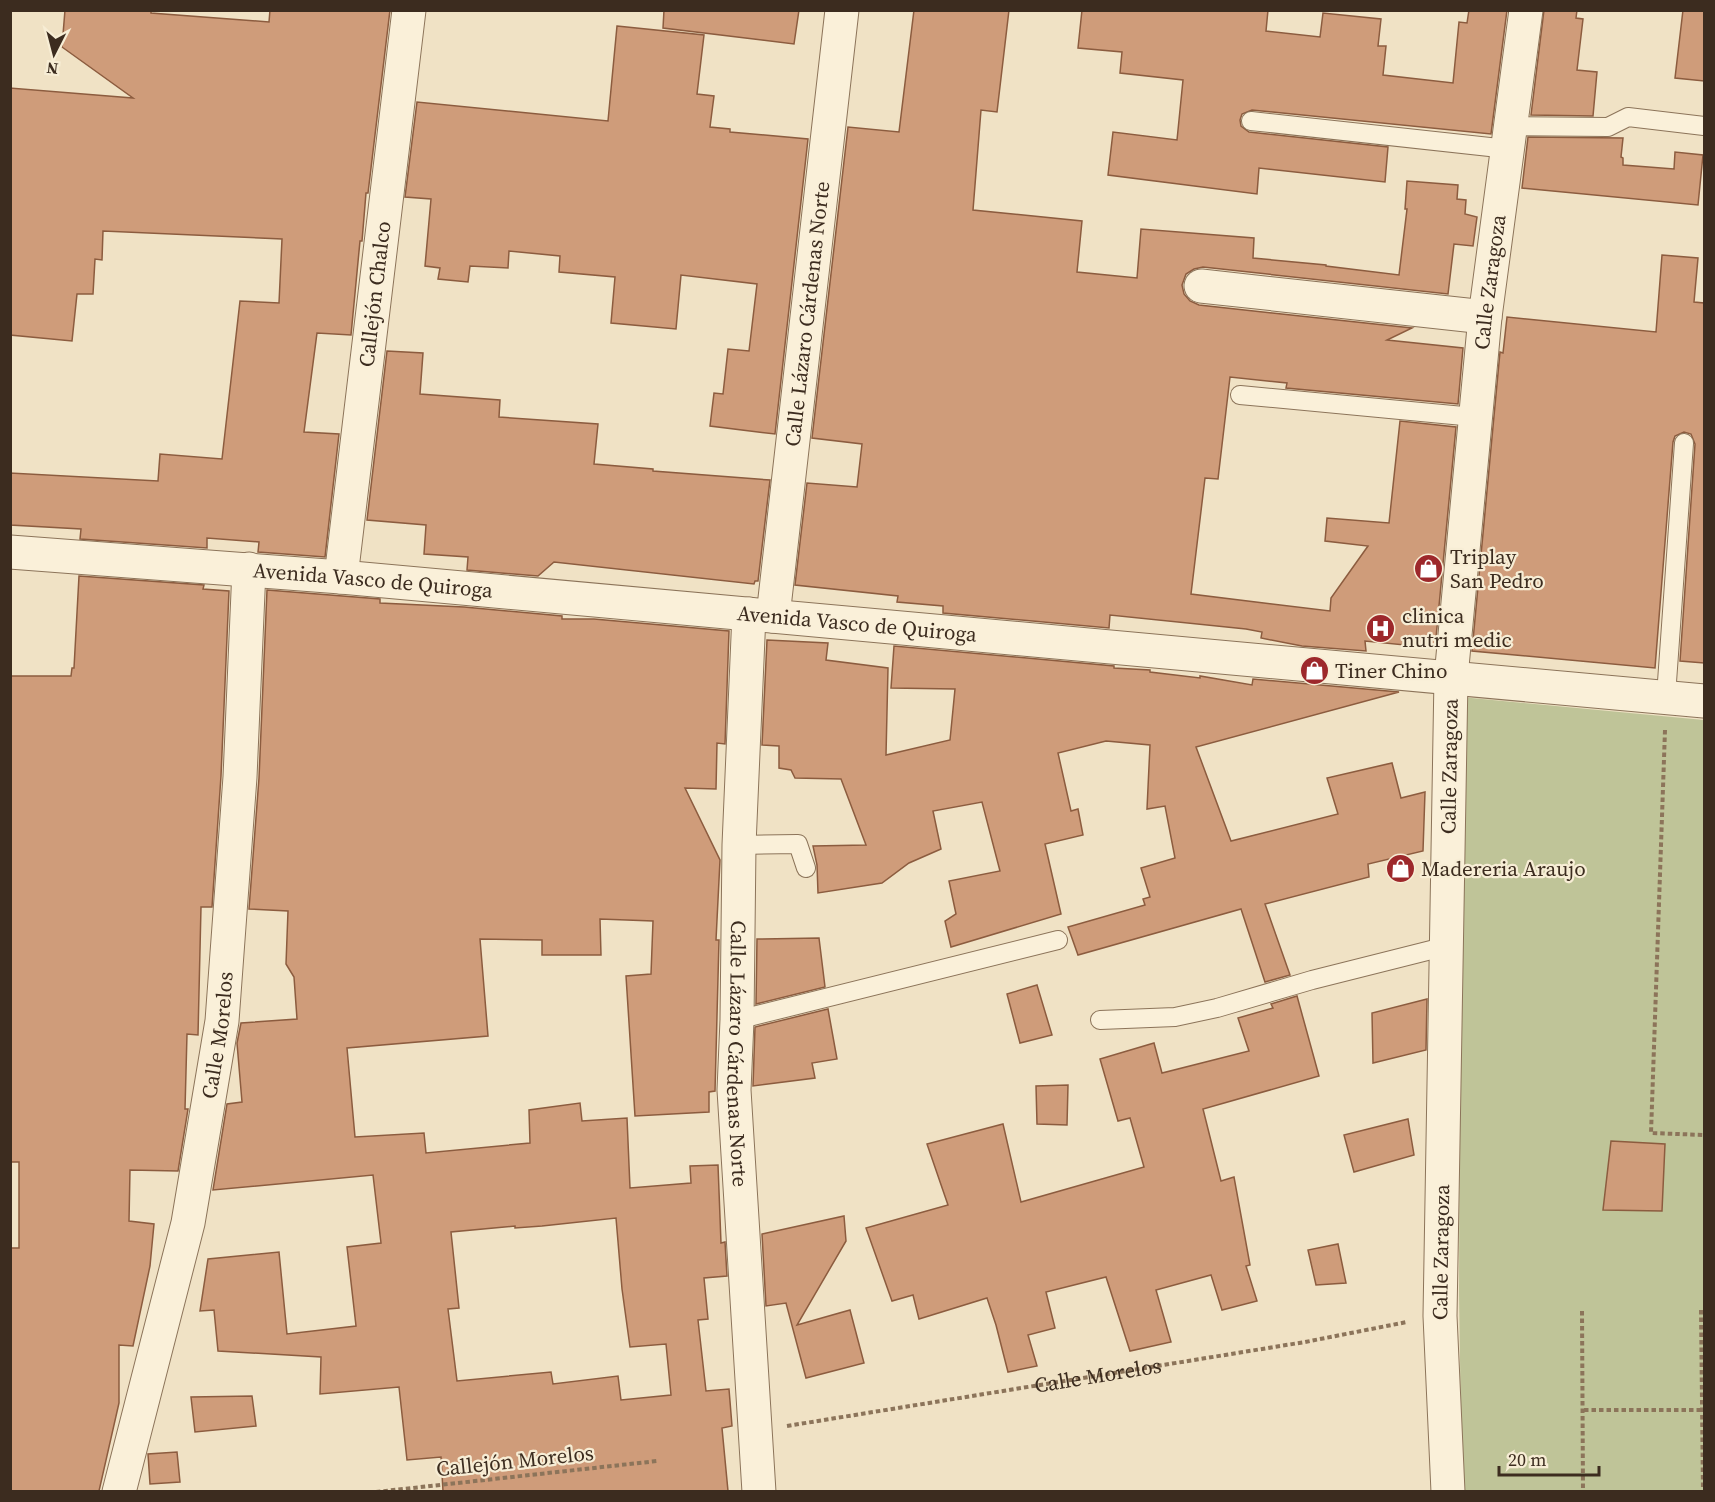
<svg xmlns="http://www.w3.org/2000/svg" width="1715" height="1502" viewBox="0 0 1715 1502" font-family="'Source Serif 4',serif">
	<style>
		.cemetery { fill: #bfc498 }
		.building { fill: #cf9c7a; stroke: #8c5c3f; stroke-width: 1.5; fill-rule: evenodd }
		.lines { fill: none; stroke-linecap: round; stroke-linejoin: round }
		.service-casing { stroke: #8c745a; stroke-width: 20 }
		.minor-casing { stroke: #8c745a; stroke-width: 35 }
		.tertiary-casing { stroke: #8c745a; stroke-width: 35 }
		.path { stroke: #8c745a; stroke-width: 4; stroke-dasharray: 4.5 3; stroke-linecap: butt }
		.service { stroke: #faf0d9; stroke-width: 18 }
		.minor { stroke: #faf0d9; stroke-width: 33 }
		.tertiary { stroke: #faf0d9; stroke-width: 33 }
		.labels { text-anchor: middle; stroke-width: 4.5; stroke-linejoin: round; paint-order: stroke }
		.street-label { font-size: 21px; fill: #3c2c1f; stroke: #f7edd5 }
		.poi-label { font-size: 21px; fill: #3c2c1f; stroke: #f7edd5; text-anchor: start }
	</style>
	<rect width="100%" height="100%" fill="#f0e2c5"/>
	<!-- cemetery -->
	<polygon class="cemetery" points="1461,697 1704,720 1704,1491 1462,1491 1459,1294"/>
	<!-- building -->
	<g class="building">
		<polygon points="65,10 151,10 151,13 269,22 270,10 390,10 368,193 366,193 362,241 360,241 351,335 317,333 304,432 339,434 325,557 258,552 259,542 207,538 207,548 80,539 81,529 10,525 10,473 158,481 160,454 222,459 240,301 279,303 282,239 103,231 102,260 95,259 93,294 77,294 72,341 10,335 10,88 133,98 62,47"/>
		<polygon points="664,10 799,10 794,44 663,28"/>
		<polygon points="914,10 1009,10 997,112 981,110 973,210 1082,221 1077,272 1137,278 1141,229 1254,238 1253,258 1326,265 1326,266 1399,275 1407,209 1405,209 1407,181 1458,185 1457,199 1466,200 1465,214 1477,217 1473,246 1454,244 1448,294 1203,267 1194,269 1186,274 1182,285 1184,294 1190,301 1199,305 1412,328 1387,340 1463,348 1458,404 1286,388 1287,383 1230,377 1218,479 1205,478 1191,594 1330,611 1331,598 1368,546 1325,541 1327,518 1389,523 1400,421 1456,427 1435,648 1365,641 1366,651 1302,646 1261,638 1262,632 1246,629 1110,615 1109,628 943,613 943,606 897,602 898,596 795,585 807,483 857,487 862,444 812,438 848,127 899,132"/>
		<polygon points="1082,10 1268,10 1266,31 1320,37 1323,13 1381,19 1378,46 1386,46 1383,75 1453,83 1459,22 1467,23 1469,10 1507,10 1491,134 1252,110 1242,114 1240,120 1241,126 1249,132 1388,147 1385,182 1259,168 1257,194 1108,175 1113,132 1177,140 1183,80 1120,73 1122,52 1078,48"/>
		<polygon points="1544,10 1577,10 1576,18 1583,19 1577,70 1597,72 1593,116 1531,115"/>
		<polygon points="1683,10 1704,10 1704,81 1675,78"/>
		<polygon points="617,26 704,35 697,94 714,96 710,127 730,129 730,132 808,139 775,434 710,426 714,393 723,394 728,349 749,351 757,284 681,275 676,329 611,323 615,277 559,272 560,256 509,251 508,268 470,266 468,282 438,279 440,268 425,266 431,199 405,197 417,102 608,121"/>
		<polygon points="1528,137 1623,138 1621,157 1623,158 1623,165 1674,169 1675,152 1703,155 1698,205 1522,188"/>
		<polygon points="1662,255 1698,258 1694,302 1704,303 1704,663 1680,661 1695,444 1691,434 1684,432 1675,436 1673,442 1655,668 1472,651 1500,352 1503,353 1507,317 1656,332"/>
		<polygon points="387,351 423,353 420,394 500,400 499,417 598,424 594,464 653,469 653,471 770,480 758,581 755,581 754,584 554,562 538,576 467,570 468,557 424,554 426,525 367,520"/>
		<polygon points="79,576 204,585 203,589 229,591 221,776 212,907 201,907 198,1035 187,1034 185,1109 188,1109 178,1171 130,1170 129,1221 154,1224 150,1266 133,1346 119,1345 119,1403 99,1491 10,1491 10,1248 19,1248 19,1162 10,1162 10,676 71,676 72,668 74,668"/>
		<path d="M 267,590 L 380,599 L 380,603 L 464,607 L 562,616 L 562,619 L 594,619 L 729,631 L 725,744 L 717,743 L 716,789 L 685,788 L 720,860 L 716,940 L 719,940 L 715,1091 L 709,1092 L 709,1112 L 635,1116 L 626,976 L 651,974 L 653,921 L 600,919 L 601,955 L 542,955 L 542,940 L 480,939 L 488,1036 L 347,1048 L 355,1137 L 424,1133 L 426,1153 L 530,1143 L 529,1110 L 580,1103 L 582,1121 L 627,1118 L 630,1188 L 691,1183 L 690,1166 L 718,1165 L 721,1243 L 725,1242 L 727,1276 L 704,1278 L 708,1319 L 698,1320 L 706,1391 L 729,1389 L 732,1426 L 722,1428 L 728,1491 L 443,1491 L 441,1457 L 407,1460 L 399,1387 L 320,1394 L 321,1357 L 218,1351 L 214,1310 L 200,1311 L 208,1259 L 279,1252 L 287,1334 L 356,1326 L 347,1247 L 381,1243 L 373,1175 L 213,1190 L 227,1104 L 242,1102 L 237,1043 L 241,1023 L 297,1019 L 294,977 L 286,964 L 288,911 L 249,909 L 259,778 ZM 616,1218 L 622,1289 L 630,1347 L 666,1344 L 671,1395 L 621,1400 L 618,1376 L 553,1384 L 551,1372 L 457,1381 L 448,1309 L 459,1308 L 451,1232 L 515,1226 L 515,1228 L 542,1226 Z"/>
		<polygon points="767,640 828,643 826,660 888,668 886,755 950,740 955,689 891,688 894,646 1114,666 1114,668 1150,670 1150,672 1200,678 1200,676 1252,685 1253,679 1399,692 1196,747 1231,841 1338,814 1327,778 1392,763 1401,798 1425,792 1423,851 1368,864 1369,877 1265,904 1290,975 1265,982 1241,909 1078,955 1068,927 1145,905 1143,899 1150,897 1141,868 1175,858 1165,806 1147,809 1150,745 1106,741 1058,753 1071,811 1078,809 1083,835 1045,844 1061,914 951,947 945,921 956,914 949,881 1000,871 982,802 933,811 941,849 909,863 882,883 818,893 817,865 813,846 866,845 841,779 795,778 791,770 779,768 779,746 762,745"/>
		<polygon points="819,938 825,987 756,1004 757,939"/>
		<polygon points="1037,985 1052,1035 1020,1043 1007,994"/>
		<polygon points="1297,996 1319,1076 1203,1109 1221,1181 1234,1177 1250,1265 1246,1266 1257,1301 1222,1310 1211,1275 1156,1290 1171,1342 1130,1351 1106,1277 1046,1292 1055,1328 1028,1335 1037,1366 1008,1372 996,1325 987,1298 919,1319 913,1295 892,1301 866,1228 948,1205 927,1144 1003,1124 1021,1202 1144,1167 1130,1118 1118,1121 1100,1059 1154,1043 1162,1073 1249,1051 1238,1018 1273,1008 1271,1004"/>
		<polygon points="1427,999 1426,1050 1373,1063 1372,1013"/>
		<polygon points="828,1009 837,1059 812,1063 815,1078 753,1086 755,1027"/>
		<polygon points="1068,1085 1067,1125 1037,1124 1036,1086"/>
		<polygon points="1408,1119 1414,1155 1354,1172 1344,1135"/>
		<polygon points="1611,1141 1665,1144 1662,1211 1603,1210"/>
		<polygon points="844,1216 846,1241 797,1325 850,1310 864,1363 806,1378 786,1303 766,1306 762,1234"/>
		<polygon points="1338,1244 1346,1283 1316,1285 1308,1250"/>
		<polygon points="252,1396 256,1426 195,1432 191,1397"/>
		<polygon points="177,1452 180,1482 150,1484 148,1454"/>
	</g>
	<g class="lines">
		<defs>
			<g id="service">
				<polyline points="1251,121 1508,149"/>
				<polyline points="1511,126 1608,127 1628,117 1704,126"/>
				<polyline points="1240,395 1474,417"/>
				<polyline points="1666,696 1684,443"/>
				<polyline points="739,845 798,844 806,868"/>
				<polyline points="737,1020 1058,940"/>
				<polyline points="1100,1020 1175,1017 1217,1008 1312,980 1447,946"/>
			</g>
			<g id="minor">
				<path id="s2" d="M 341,577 L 409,10"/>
				<path id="s3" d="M 749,614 L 739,845 L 737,1020 L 734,1090 L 759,1492"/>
				<path id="s4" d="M 773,616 L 842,10"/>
				<path id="s5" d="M 119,1492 L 188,1223 L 222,1021 L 240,777 L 249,569"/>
				<path id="s6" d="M 1448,1492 L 1440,1316 L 1451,677 L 1485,317 L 1526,10"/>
			</g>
			<g id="tertiary">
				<polyline points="1201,286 1485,317"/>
				<path id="s7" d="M 10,552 L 341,577 L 1704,701"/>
			</g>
		</defs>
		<!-- service casing -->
		<use href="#service" class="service-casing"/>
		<!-- minor casing -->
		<use href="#minor" class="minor-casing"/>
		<!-- tertiary casing -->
		<use href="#tertiary" class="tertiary-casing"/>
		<!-- path -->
		<g class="path">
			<polyline points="1665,730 1651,1133 1704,1135"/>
			<polyline points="1701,1310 1703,1492"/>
			<polyline points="1582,1311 1583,1492"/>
			<polyline points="1584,1410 1704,1410"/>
			<path id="s1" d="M 787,1426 L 1305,1342 L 1407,1322"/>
			<polyline points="376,1492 657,1461"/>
		</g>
		<!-- service -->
		<use href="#service" class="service"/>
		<!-- minor -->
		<use href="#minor" class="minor"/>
		<!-- tertiary -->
		<use href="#tertiary" class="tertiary"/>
	</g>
	<!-- icons -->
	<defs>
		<symbol id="shop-disc" viewBox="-11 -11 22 22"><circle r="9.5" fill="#9d282b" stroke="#f7edd5"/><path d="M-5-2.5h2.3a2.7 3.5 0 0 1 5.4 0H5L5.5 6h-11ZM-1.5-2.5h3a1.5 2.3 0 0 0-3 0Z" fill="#fff"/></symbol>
		<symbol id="hospital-disc" viewBox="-11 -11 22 22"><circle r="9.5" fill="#9d282b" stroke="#f7edd5"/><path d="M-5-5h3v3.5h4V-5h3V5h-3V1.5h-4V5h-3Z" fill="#fff"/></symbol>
	</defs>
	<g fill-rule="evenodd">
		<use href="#shop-disc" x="1412" y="552" width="33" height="33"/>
		<use href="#hospital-disc" x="1364" y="612" width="33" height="33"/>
		<use href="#shop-disc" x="1298" y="654" width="33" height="33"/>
		<use href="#shop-disc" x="1384" y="852" width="33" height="33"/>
	</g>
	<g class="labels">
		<!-- street labels -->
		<g class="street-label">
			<text dy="7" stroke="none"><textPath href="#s6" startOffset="1212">Calle Zaragoza</textPath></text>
			<text dy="7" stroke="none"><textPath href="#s2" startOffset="285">Callejón Chalco</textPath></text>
			<text dy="7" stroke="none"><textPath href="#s4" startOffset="304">Calle Lázaro Cárdenas Norte</textPath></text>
			<text dy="7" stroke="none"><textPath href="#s7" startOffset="364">Avenida Vasco de Quiroga</textPath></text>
			<text dy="7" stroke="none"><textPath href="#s7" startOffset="850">Avenida Vasco de Quiroga</textPath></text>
			<text dy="7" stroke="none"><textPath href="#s6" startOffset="726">Calle Zaragoza</textPath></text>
			<text dy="7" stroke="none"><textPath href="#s5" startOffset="468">Calle Morelos</textPath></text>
			<text dy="7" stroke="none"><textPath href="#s3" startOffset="440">Calle Lázaro Cárdenas Norte</textPath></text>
			<text dy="7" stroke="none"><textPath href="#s6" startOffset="240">Calle Zaragoza</textPath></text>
			<text dy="7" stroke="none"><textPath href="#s1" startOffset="315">Calle Morelos</textPath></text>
			<text transform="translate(515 1461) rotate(-6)" y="7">Callejón Morelos</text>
		</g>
		<!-- poi labels -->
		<g class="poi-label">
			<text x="1450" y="564">Triplay<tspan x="1450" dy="24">San Pedro</tspan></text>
			<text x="1402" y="623">clinica<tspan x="1402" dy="24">nutri medic</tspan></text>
			<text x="1335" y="678">Tiner Chino</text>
			<text x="1421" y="876">Madereria Araujo</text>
		</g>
	</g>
	<!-- border -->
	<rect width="1715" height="1502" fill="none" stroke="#3c2c1f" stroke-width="24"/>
	<!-- north arrow -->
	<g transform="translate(54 54) rotate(186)" stroke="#f7edd5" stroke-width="4.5" paint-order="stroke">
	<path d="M0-4.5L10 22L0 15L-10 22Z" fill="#3c2c1f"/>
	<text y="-9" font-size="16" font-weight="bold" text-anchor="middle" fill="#3c2c1f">N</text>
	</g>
	<!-- scale -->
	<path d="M1499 1466v9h100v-9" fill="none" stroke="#3c2c1f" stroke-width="3"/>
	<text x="1508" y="1466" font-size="18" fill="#3c2c1f" stroke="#f7edd5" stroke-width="4.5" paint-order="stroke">20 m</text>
</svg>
